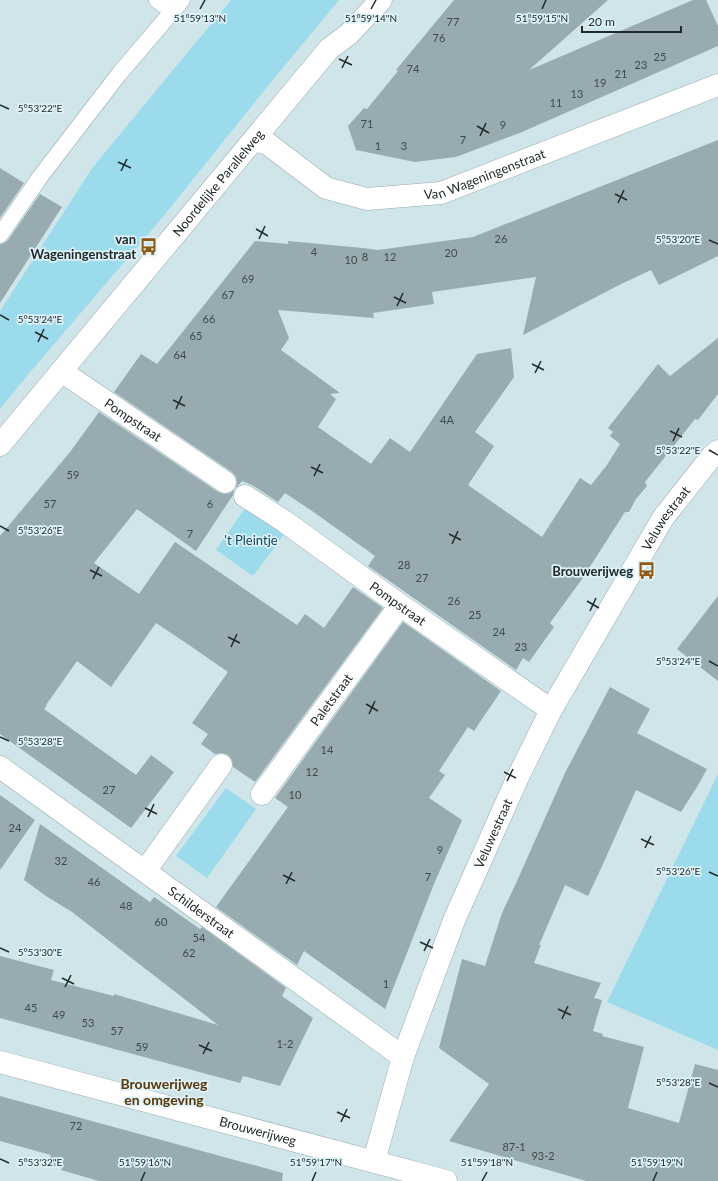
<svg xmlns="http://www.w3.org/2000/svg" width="718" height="1181" viewBox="0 0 718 1181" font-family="Lato,sans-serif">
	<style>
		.green { fill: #9bdbeb }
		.building { fill: #97abb0 }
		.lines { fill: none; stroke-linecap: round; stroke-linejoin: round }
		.service-casing { stroke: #96aaaf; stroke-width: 17 }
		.pedestrian-casing { stroke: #96aaaf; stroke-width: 23 }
		.minor-casing { stroke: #96aaaf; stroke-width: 23 }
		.tertiary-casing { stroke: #96aaaf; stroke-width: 23 }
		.service { stroke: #fff; stroke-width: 16 }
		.pedestrian { stroke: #fff; stroke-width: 22 }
		.minor { stroke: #fff; stroke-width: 22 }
		.tertiary { stroke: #fff; stroke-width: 22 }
		.ticks { fill: none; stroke: #21292b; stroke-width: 1.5 }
		.labels { text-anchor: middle; stroke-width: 3.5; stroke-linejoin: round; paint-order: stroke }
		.number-label { font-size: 11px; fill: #3e4a4c }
		.street-label { font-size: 13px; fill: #21292b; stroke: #ddf2f8 }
		.poi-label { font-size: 13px; font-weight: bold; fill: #21292b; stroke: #ddf2f8; text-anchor: end }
		.park-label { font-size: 13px; fill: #104652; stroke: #ddf2f8 }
		.neighbourhood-label { font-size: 14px; font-weight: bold; fill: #5c3604; stroke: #ddf2f8 }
		.ticks-label { font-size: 10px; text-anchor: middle; fill: #21292b; stroke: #ddf2f8; stroke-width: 3.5; stroke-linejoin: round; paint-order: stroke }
	</style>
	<rect width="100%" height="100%" fill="#cfe5ea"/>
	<!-- green -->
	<g class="green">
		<polygon points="231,0 339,0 267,87 162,218 26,377 0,409 0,311 93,167"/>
		<polygon points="247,505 285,533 253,576 216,550"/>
		<polygon points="718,774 718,1050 607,1002"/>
		<polygon points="226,788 256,809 207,878 176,856"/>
	</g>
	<!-- building -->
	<g class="building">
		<polygon points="454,0 608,0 529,70 693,0 706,0 718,26 718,46 522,132 456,157 415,162 356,150 348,126 364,108 367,109 398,71 396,70"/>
		<polygon points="718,140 718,256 659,285 651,270 619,285 523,335 536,277 432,292 434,304 373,313 374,318 278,310 289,338 281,350 340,393 330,394 336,399 318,427 371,464 390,438 410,452 477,354 511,348 514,377 475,432 494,446 468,485 542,537 580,478 591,485 607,465 620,444 610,436 613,432 608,428 658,364 670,376 718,338 718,394 698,420 695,419 645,482 647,486 636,499 629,512 625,512 582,579 550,623 554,627 529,662 523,658 516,670 368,566 375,556 315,513 285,493 278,502 252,485 242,481 236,488 237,482 236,477 232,472 114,392 141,354 157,364 255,241 288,244 288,241 363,248 378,250 473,237"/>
		<polygon points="0,168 24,183 0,218"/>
		<polygon points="40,194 62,207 0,303 0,244 4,243 8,240"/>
		<polygon points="99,412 218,492 224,494 230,493 234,490 233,495 196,551 137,509 94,563 139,594 175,542 297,625 305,614 324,628 353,587 383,608 255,782 233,767 232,760 228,755 222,753 215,754 201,744 208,734 192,723 228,672 189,645 156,623 111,687 77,661 46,705 47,705 44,709 136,775 151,755 174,772 131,828 0,734 0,536 70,452"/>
		<polygon points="718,596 718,681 677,649"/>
		<polygon points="403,622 501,691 474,731 468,727 439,771 445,775 429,798 462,820 434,884 385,1009 304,951 297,965 216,907 288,807 275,798"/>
		<polygon points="610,687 650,709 637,733 707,769 697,787 681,812 636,790 603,864 588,896 565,885 539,945 541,945 534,963 601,983 594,998 602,1000 593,1031 603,1034 602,1036 644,1047 628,1108 679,1123 695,1064 718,1070 718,1181 586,1181 449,1141 489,1084 439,1048 462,959 485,966 502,913 517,881 565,773"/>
		<polygon points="0,795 35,820 0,870"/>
		<polygon points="40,824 150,902 154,897 200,929 202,927 286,988 282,996 313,1018 280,1086 243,1076 240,1083 0,1018 0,956 54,970 51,980 114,996 114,994 218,1025 72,912 46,896 24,880"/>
		<polygon points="0,1096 283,1173 282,1181 99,1181 61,1170 62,1168 48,1164 51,1155 0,1141"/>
	</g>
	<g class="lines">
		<defs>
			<g id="service">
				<polyline points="157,0 172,11"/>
				<polyline points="0,235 40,177 119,74 182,0"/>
			</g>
			<g id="pedestrian">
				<path id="s1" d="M 262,794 L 393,615"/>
			</g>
			<g id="minor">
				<path id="s2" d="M 254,140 L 268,144 L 326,188 L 367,199 L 441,193 L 718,85"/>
				<path id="s3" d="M 61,371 L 225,482"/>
				<path id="s4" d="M 245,496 L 284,521 L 400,605 L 551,710"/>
				<path id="s5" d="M 0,767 L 403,1057"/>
				<polyline points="145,871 221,765"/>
			</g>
			<g id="tertiary">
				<path id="s6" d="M 0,445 L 329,49 L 349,34 L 381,0"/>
				<path id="s7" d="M 0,1062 L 446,1181"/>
				<path id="s8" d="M 374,1161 L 403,1057 L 455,918 L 518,777 L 551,710 L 663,518 L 712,456 L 718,451"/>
			</g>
		</defs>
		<!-- service casing -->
		<use href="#service" class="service-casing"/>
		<!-- pedestrian casing -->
		<use href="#pedestrian" class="pedestrian-casing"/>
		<!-- minor casing -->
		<use href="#minor" class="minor-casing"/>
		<!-- tertiary casing -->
		<use href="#tertiary" class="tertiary-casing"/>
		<!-- service -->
		<use href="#service" class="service"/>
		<!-- pedestrian -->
		<use href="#pedestrian" class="pedestrian"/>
		<!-- minor -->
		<use href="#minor" class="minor"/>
		<!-- tertiary -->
		<use href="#tertiary" class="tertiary"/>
	</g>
	<!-- ticks -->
	<path class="ticks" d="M 200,9 L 205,0M 371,9 L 376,0M 542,9 L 546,0M 339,59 L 352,65M 342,68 L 348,56M 0,105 L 9,109M 477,126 L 489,133M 480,136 L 486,123M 118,162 L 131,168M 121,171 L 127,159M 615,194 L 627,200M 618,203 L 624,190M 256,229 L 268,236M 259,239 L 265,226M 709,240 L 718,244M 394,297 L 406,303M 397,306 L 403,293M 0,315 L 9,320M 35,332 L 48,339M 38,342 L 44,329M 532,364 L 544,370M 535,373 L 541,361M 173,400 L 185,406M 176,409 L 182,396M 670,431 L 682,437M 673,441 L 679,428M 709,450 L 718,455M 311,467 L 323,473M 314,476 L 320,464M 0,526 L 9,531M 449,534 L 461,540M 452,544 L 458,531M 90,570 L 102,576M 93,579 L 99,567M 587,601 L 599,608M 590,611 L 596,598M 228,637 L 240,643M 231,647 L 237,634M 709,661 L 718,666M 366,704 L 378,711M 369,714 L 375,701M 0,737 L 9,741M 504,772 L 516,778M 507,781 L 513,769M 145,808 L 157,814M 148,817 L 154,804M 641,839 L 654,845M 645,848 L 651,836M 709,872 L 718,876M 283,875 L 295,881M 286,884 L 292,872M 420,942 L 433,948M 0,948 L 9,952M 424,951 L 430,939M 62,978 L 74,984M 65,987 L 71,975M 558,1009 L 571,1015M 562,1019 L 568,1006M 199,1045 L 212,1051M 203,1054 L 209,1042M 709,1083 L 718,1087M 337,1112 L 350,1118M 341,1122 L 347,1109M 0,1159 L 9,1163M 141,1181 L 145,1172M 312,1181 L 316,1172M 482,1181 L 487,1172M 653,1181 L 657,1172"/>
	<!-- icons -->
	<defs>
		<symbol id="bus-bare" viewBox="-9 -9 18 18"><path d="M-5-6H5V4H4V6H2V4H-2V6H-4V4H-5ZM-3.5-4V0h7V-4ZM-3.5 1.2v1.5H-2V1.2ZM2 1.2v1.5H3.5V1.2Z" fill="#925913" stroke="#ddf2f8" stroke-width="2.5" paint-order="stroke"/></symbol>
	</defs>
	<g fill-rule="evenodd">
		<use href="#bus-bare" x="136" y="234" width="25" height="25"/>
		<use href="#bus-bare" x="634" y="558" width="25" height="25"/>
	</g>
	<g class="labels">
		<!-- number labels -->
		<g class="number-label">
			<text x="453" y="26">77</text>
			<text x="439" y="42">76</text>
			<text x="660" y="61">25</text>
			<text x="641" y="69">23</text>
			<text x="413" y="73">74</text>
			<text x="621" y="78">21</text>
			<text x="600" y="87">19</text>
			<text x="577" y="98">13</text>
			<text x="556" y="107">11</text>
			<text x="367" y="128">71</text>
			<text x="503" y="129">9</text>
			<text x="463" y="144">7</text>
			<text x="378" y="150">1</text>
			<text x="404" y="150">3</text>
			<text x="501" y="243">26</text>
			<text x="314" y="256">4</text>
			<text x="451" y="257">20</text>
			<text x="365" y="261">8</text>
			<text x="390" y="261">12</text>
			<text x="351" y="264">10</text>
			<text x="248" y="283">69</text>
			<text x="228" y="299">67</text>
			<text x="209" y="323">66</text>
			<text x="196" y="340">65</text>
			<text x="180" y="359">64</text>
			<text x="447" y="424">4A</text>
			<text x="73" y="479">59</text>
			<text x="50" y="508">57</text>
			<text x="210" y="508">6</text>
			<text x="190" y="538">7</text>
			<text x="404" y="569">28</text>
			<text x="422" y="582">27</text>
			<text x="454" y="605">26</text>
			<text x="475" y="619">25</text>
			<text x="499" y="636">24</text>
			<text x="521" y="651">23</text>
			<text x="327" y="754">14</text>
			<text x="312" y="776">12</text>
			<text x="109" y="794">27</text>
			<text x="295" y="799">10</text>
			<text x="15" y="832">24</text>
			<text x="440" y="854">9</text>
			<text x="61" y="865">32</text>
			<text x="428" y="881">7</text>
			<text x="94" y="886">46</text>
			<text x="126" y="910">48</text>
			<text x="161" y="926">60</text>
			<text x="199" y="942">54</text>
			<text x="189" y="957">62</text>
			<text x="386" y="988">1</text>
			<text x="31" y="1012">45</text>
			<text x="59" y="1019">49</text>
			<text x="88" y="1027">53</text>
			<text x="117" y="1035">57</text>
			<text x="285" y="1048">1-2</text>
			<text x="142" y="1051">59</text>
			<text x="76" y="1130">72</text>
			<text x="514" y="1151">87-1</text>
			<text x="543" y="1160">93-2</text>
		</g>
		<!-- street labels -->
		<g class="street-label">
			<text dy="5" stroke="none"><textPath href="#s2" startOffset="251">Van Wageningenstraat</textPath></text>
			<text dy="5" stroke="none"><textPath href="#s6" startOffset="341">Noordelijke Parallelweg</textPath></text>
			<text dy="5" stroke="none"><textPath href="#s3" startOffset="87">Pompstraat</textPath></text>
			<text dy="5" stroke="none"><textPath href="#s8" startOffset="709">Veluwestraat</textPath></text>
			<text dy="5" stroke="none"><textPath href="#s4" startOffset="187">Pompstraat</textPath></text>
			<text dy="5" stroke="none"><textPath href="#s1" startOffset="117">Paletstraat</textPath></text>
			<text dy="5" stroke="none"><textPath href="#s8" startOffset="349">Veluwestraat</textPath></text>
			<text dy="5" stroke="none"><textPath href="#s5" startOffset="248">Schilderstraat</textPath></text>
			<text dy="5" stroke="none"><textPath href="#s7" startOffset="267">Brouwerijweg</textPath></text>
		</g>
		<!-- poi labels -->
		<g class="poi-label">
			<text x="136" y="244">van<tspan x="136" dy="15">Wageningenstraat</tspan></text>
			<text x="633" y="576">Brouwerijweg</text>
		</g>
		<!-- park labels -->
		<g class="park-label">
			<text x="251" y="545">'t Pleintje</text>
		</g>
		<!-- neighbourhood labels -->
		<g class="neighbourhood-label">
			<text x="164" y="1089">Brouwerijweg<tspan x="164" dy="16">en omgeving</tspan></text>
		</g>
	</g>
	<g class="ticks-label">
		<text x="200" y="22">51°59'13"N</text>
		<text x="371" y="22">51°59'14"N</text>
		<text x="542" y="22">51°59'15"N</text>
		<text x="40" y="112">5°53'22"E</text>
		<text x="678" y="243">5°53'20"E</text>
		<text x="40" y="323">5°53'24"E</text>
		<text x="678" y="454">5°53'22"E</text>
		<text x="40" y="534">5°53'26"E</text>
		<text x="678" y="665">5°53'24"E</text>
		<text x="40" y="745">5°53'28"E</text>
		<text x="678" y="875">5°53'26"E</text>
		<text x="40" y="956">5°53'30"E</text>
		<text x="678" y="1086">5°53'28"E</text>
		<text x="145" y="1166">51°59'16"N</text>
		<text x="316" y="1166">51°59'17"N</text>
		<text x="487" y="1166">51°59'18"N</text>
		<text x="657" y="1166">51°59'19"N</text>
		<text x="40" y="1166">5°53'32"E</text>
	</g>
	<!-- scale -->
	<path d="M582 26v6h99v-6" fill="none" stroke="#21292b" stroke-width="2"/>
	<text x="588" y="26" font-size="12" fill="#21292b" stroke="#ddf2f8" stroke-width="3" paint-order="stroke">20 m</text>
</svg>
